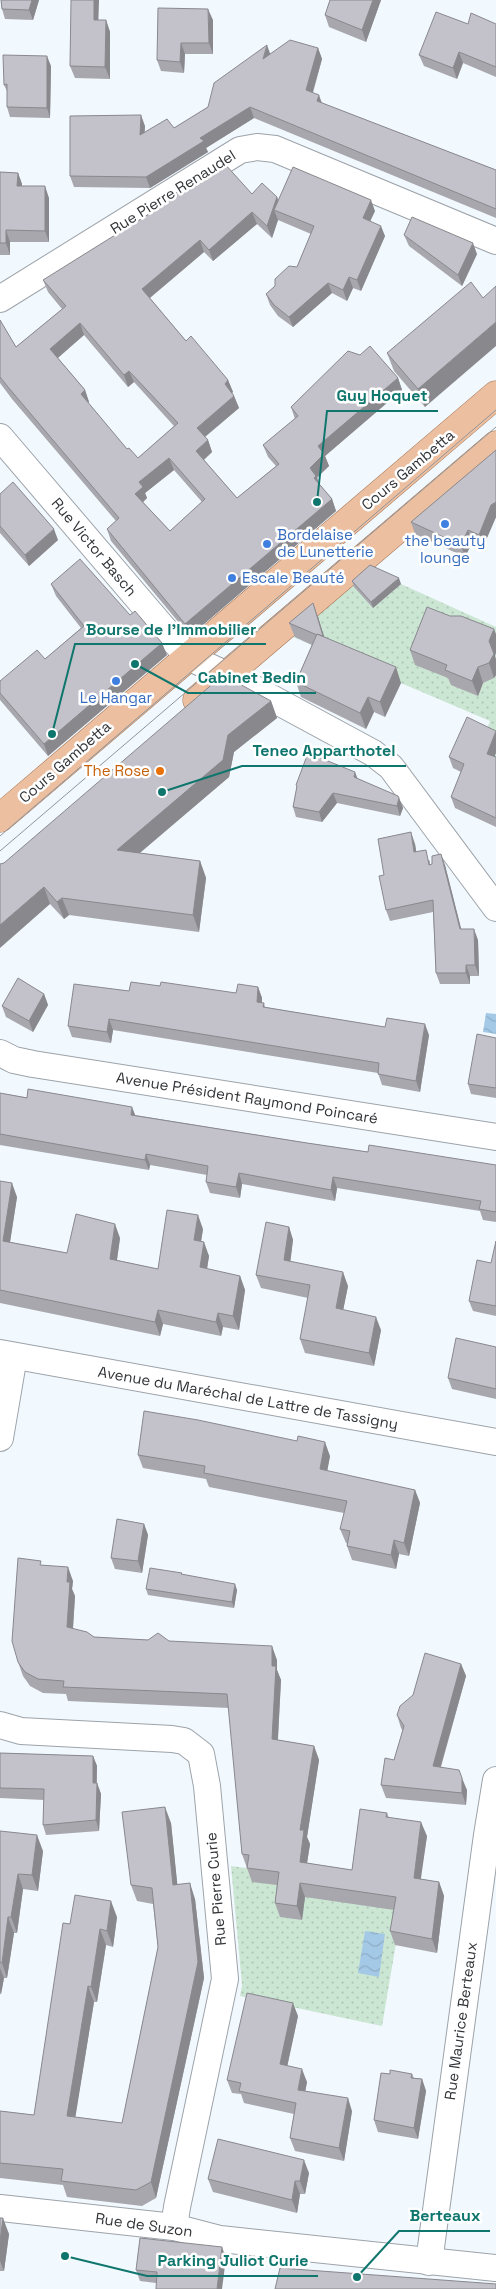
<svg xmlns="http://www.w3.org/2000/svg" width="496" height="2289" viewBox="0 0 496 2289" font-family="'Space Grotesk',sans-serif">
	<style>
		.park { fill: url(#park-dots) }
		.water { fill: url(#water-waves) }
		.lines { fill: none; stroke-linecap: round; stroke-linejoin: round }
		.minor-casing { stroke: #9da3a9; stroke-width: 28 }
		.major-casing { stroke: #a27352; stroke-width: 29 }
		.minor { stroke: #fff; stroke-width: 26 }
		.major { stroke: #ebbfa0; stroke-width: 28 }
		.tram { stroke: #91959a; stroke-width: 1 }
		.wall { fill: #a8a7ae; fill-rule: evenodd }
		.shaded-wall { fill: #88888d }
		.building { fill: #c3c2ca; stroke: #88888d; fill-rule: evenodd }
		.shop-dot { fill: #3f7fe0; stroke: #fff; stroke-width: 2 }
		.food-dot { fill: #e8710a; stroke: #fff; stroke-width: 2 }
		.labels { text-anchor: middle; stroke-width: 5; stroke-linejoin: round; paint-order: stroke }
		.street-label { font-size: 15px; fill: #323437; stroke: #fff }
		.shop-label { font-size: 15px; fill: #366cbe; stroke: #fff; text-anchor: start }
		.food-label { font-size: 15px; fill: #c56008; stroke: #fff; text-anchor: end }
		.leader { fill: none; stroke: #0f766e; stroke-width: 2 }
		.callout-dot { fill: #0f766e; stroke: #fff; stroke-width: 2 }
		.callout-label { font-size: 16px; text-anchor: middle; font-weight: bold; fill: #0f766e; stroke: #fff; stroke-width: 5; stroke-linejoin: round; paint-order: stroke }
	</style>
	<defs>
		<pattern id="park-dots" width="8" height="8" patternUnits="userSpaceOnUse" patternTransform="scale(1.25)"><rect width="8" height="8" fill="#cce6d4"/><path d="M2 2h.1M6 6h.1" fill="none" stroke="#b0c6b7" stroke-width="1.8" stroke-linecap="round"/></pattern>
		<pattern id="water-waves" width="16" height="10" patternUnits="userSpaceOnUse" patternTransform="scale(1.25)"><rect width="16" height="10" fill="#a4c9e7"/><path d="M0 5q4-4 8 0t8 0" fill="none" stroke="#8eadc7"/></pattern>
	</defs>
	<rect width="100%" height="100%" fill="#f1f8fe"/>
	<!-- park -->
	<g class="park">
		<polygon points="370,570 496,627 496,787 469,775 490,721 293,637"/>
		<polygon points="231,1866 405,1890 382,2026 240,1996 242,1985"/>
	</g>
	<!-- water -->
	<g class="water">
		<polygon points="486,1013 496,1014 496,1034 483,1032"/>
		<polygon points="365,1931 385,1934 379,1977 358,1973"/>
	</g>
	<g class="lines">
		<defs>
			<g id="minor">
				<polyline points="0,299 240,150 257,147 275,149 496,241"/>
				<polyline points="0,437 188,657 238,680 373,753 391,767 496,908"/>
				<polyline points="0,1053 14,1060 33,1064 496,1137"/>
				<polyline points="0,1353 496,1442"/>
				<polyline points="0,1438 14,1356"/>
				<polyline points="0,1725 21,1731 172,1739 184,1741 201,1754 207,1786 225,1979 177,2207 174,2227"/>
				<polyline points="0,2208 174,2227 220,2239 496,2268"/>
				<polyline points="429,2262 487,1835 496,1780"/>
			</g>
			<g id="major">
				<polyline points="197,700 496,445"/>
				<polyline points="0,818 496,395"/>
			</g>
		</defs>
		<!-- minor casing -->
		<use href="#minor" class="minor-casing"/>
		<!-- major casing -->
		<use href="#major" class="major-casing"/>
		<!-- minor -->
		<use href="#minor" class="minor"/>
		<!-- major -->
		<use href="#major" class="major"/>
		<!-- tram -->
		<g class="tram">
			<polyline points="0,836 496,410"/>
			<polyline points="0,851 496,427"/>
		</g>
	</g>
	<!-- wall -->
	<g class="wall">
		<polygon points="1,0 39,0 33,20 5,19 2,9"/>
		<polygon points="381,0 366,42 329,27 325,15"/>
		<polygon points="99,20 106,20 110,32 110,79 75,78 70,66"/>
		<polygon points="213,20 213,54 185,54 184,73 161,71 157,60"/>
		<polygon points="468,24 496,24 496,77 463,63 457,79 424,66 419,55"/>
		<polygon points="318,48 322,59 313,93 322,103 496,170 496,218 254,118 206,148 208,152 150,188 74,187 70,176 145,126 144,132 174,128 208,107 270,54"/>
		<polygon points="51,66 50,118 10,117 7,107 7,91 4,85"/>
		<polygon points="0,172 18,173 22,184 22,186 49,198 49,242 10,242 10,255 0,255"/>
		<path d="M 252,194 L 277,197 L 278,201 L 375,211 L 370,221 L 385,236 L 361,291 L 353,288 L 347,301 L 332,293 L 293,327 L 278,316 L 270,305 L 266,294 L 297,267 L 311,234 L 278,220 L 272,238 L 257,224 L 213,261 L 204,252 L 150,298 L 186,341 L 228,380 L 233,392 L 232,393 L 234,396 L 239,408 L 205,437 L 208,440 L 212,452 L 204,460 L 237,498 L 276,466 L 268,457 L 263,445 L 295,419 L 291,407 L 398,378 L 402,390 L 325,456 L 329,466 L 317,478 L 319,484 L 332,499 L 336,511 L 190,636 L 111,541 L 107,529 L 116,521 L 12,399 L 0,383 L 0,320 L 16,347 L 62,309 L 48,292 L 43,280 ZM 84,335 L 128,387 L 134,382 L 174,426 L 138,458 L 127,449 L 88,403 L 89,402 L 85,390 L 58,358 ZM 174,470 L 202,502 L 170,531 L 143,502 L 147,498 L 145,493 Z"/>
		<polygon points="404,235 477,254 462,286 409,246"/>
		<polygon points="483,298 425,407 394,371 387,353"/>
		<polygon points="0,494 58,540 29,566 0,533"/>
		<polygon points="496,517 483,547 472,543 465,557 415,534 411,522"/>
		<polygon points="352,581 401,584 373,608 354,587"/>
		<polygon points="51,584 130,615 167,655 48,756 0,700 0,681 45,659 81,628 56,596"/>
		<polygon points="318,617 324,637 401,683 385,717 374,712 366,729 301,697 296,682 312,645 295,637 289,623"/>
		<polygon points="410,650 495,656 496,660 496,675 494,678 483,683 478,696 451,685 448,678 415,665"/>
		<polygon points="271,701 277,718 234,752 229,777 140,853 200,861 206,878 199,932 69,915 64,919 50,904 4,863"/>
		<polygon points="449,757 496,757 496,827 455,808 451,797 461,772 453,768"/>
		<polygon points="358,779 399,798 403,808 400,816 337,803 322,822 296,817 293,807 297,788 296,785"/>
		<polygon points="415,844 416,851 430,861 430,864 445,865 461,929 478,940 479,976 470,976 470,984 440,984 436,973 433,912 390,921 386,910 384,875"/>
		<polygon points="160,986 236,993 258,987 262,998 262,1003 264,1003 265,1007 429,1035 420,1092 382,1085 378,1073 113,1030 111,1043 72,1037 68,1026 129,991"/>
		<polygon points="44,994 48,1005 33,1032 6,1017 2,1006"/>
		<polygon points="496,1038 496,1098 471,1094 468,1084"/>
		<polygon points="0,1093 307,1143 368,1152 496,1165 496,1222 483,1220 480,1211 337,1188 335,1201 242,1184 240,1198 210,1193 206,1182 207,1175 150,1165 149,1170 0,1145"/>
		<polygon points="0,1181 17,1197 10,1242 67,1253 120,1238 117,1260 158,1269 203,1229 201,1242 209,1256 207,1269 240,1276 245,1290 239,1330 223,1327 221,1336 163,1324 160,1336 0,1303"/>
		<polygon points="289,1227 293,1240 290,1261 348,1286 343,1310 381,1330 374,1366 305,1353 300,1339 308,1298 261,1288 256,1275"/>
		<polygon points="496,1241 496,1316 473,1311 469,1301 491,1263"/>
		<polygon points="496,1347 496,1399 452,1389 448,1378"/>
		<polygon points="138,1455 330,1456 327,1471 415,1490 420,1503 409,1556 399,1554 396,1569 352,1560 347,1546 348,1544 346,1543 340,1529 344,1513 209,1487 206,1479 143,1468"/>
		<polygon points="144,1524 148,1535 142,1573 115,1569 111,1558"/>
		<polygon points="42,1565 73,1581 72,1589 75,1596 73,1629 94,1637 169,1641 277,1660 277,1670 281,1680 278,1740 314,1746 319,1760 307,1837 310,1844 307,1863 352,1870 387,1813 389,1818 427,1836 420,1879 439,1882 444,1896 437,1953 395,1945 390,1931 394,1910 305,1897 302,1920 280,1917 275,1903 277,1885 252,1882 242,1854 229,1708 68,1701 66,1694 43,1693 30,1686 23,1676 18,1662"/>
		<polygon points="182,1575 237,1590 234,1608 148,1595 146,1589"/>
		<polygon points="461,1664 466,1676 441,1767 467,1790 466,1805 386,1798 381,1785 394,1760 403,1731 401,1728 397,1715"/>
		<polygon points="0,1753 93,1756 97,1766 97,1783 101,1794 99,1831 46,1835 43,1825 44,1800 0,1798"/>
		<polygon points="171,1823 177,1884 195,1899 204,1978 156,2198 142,2206 67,2197 63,2185 0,2178 0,2111 34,2115 70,1924 117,1917 113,1947 106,1945 97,2002 94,2002 75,2117 122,2123 158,1947 153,1904 137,1901 131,1885"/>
		<polygon points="0,1831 43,1851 38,1891 23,1889 17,1933 14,1933 7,1978 4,1978 1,1994 0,1994"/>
		<polygon points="298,2016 287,2066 307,2082 305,2091 352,2111 344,2161 295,2151 290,2138 294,2114 244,2103 241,2094 232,2093 227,2080"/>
		<polygon points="390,2074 412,2074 414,2078 422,2079 426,2091 418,2139 378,2132 374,2120"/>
		<polygon points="309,2173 305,2194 300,2194 297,2213 213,2192 208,2179"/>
		<polygon points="0,2218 9,2234 4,2271 0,2271"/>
		<polygon points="226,2258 156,2283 140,2281 136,2270"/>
	</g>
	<!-- shaded-wall -->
	<g class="shaded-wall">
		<polygon points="32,0 39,0 33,20 29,10"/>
		<polygon points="94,0 99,0 98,32 94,20"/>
		<polygon points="373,0 381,0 366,42 362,30"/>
		<polygon points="208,9 213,20 213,54 209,43"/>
		<polygon points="106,20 110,32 110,79 105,67"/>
		<polygon points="181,43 185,54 184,73 180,62"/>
		<polygon points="267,45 271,56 263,59"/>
		<polygon points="318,48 322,59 310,101 306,90"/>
		<polygon points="459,52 463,63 457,79 453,68"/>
		<polygon points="47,56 51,66 50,118 47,108"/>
		<polygon points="319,95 323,106 317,101"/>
		<polygon points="250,107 254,118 206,148 208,152 150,188 146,177 200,138"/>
		<polygon points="141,115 145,126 144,146 140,135"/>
		<polygon points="18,173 22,184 21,198 17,186"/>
		<polygon points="45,186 49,198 49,242 45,231"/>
		<polygon points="277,197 282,209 274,210 278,220 272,238 267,226"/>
		<polygon points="371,200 375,211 367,228 363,218"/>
		<polygon points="252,212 257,224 213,261 209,250"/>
		<polygon points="381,226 385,236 361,291 357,280"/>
		<polygon points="6,230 10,242 10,255 6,243"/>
		<polygon points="200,240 204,252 146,301 142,289"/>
		<polygon points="473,243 477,254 462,286 458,275"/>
		<polygon points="349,277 353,288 347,301 343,290"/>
		<polygon points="328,283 332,293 293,327 289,317"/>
		<polygon points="496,322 496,346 425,407 418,389"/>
		<polygon points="80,323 84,335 54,361 50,349"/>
		<polygon points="129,371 134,382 128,387 124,375"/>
		<polygon points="398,378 402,390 325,456 329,466 317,477 320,488 318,490 310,468 318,446"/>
		<polygon points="228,380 233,392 229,396 225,384"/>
		<polygon points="85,390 89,402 85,406 81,394"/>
		<polygon points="234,396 239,408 201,440 197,428"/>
		<polygon points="208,440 212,452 200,463 196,451"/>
		<polygon points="169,458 174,470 145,493 147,498 139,506 135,494 139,482"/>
		<polygon points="332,499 336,511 190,636 185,624"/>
		<polygon points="496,502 496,517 483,547 479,535 491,505"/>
		<polygon points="54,529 58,540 29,566 25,555"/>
		<polygon points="468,530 472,543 465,557 461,545"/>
		<polygon points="399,578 401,584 373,608 371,602"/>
		<polygon points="313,603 318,617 329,652 323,637"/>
		<polygon points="494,629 496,634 496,653 495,656 496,660 496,675 494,678 489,663 489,641"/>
		<polygon points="162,643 167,655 48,756 44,744"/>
		<polygon points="396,667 401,683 385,717 380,702"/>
		<polygon points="478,667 483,683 478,696 472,681"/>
		<polygon points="368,697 374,712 366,729 360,713"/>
		<polygon points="271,701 277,718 234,752 229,777 123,867 117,850 228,735"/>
		<polygon points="496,731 496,753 491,765 487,754"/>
		<polygon points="355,772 359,782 354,777"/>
		<polygon points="333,793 337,803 322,822 319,812"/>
		<polygon points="399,798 403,808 400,816 397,806"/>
		<polygon points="411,832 415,844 418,863 414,852"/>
		<polygon points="441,854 445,865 464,940 460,929"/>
		<polygon points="200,861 206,878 199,932 193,915"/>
		<polygon points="44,887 50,904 0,948 0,925"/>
		<polygon points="62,898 69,915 64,919 57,902"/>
		<polygon points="474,929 478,940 479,976 475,965"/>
		<polygon points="466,965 470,976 470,984 466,973"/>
		<polygon points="258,987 262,998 261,1013 257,1002"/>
		<polygon points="44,994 48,1005 33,1032 29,1021"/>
		<polygon points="109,1019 113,1030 111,1043 107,1032"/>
		<polygon points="425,1024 429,1035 420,1092 416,1081"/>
		<polygon points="132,1107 136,1117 131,1115"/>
		<polygon points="146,1154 150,1165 149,1170 145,1160"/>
		<polygon points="239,1173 242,1184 240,1198 236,1187"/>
		<polygon points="333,1177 337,1188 335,1201 331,1190"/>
		<polygon points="12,1183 17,1197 8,1255 3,1241"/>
		<polygon points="198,1215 203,1229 199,1254 194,1240"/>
		<polygon points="115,1224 120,1238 115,1273 110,1259"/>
		<polygon points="289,1227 293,1240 289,1273 284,1260"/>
		<polygon points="204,1242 209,1256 205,1281 200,1267"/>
		<polygon points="343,1272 348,1286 341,1321 336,1308"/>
		<polygon points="240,1276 245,1290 239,1330 233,1316"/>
		<polygon points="158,1310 163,1324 160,1336 155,1322"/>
		<polygon points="218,1313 223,1327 221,1336 216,1322"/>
		<polygon points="376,1317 381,1330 374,1366 369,1353"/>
		<polygon points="325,1442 330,1456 325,1483 320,1469"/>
		<polygon points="415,1490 420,1503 409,1556 404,1543"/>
		<polygon points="144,1524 148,1535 142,1573 138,1561"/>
		<polygon points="394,1540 399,1554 396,1569 391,1555"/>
		<polygon points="68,1567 73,1581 72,1589 75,1596 72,1641 67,1627 67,1582"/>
		<polygon points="235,1584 237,1590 234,1608 232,1602"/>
		<polygon points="272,1646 277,1660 277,1670 281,1680 277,1753 272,1739"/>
		<polygon points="461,1664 466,1676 437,1779 433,1766"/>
		<polygon points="314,1746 319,1760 307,1837 310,1844 305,1876 300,1862 300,1830"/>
		<polygon points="93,1756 97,1766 96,1793 93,1783"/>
		<polygon points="462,1778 467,1790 466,1805 462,1793"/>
		<polygon points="97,1783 101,1794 99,1831 96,1820"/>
		<polygon points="165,1807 171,1823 179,1900 173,1885"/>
		<polygon points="421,1822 427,1836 419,1892 414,1878"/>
		<polygon points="37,1835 43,1851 38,1891 32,1875"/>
		<polygon points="18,1874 23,1889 17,1933 11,1917"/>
		<polygon points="439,1882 444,1896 437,1953 432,1939"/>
		<polygon points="190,1883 195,1899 204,1978 156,2198 151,2182"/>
		<polygon points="300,1883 305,1897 302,1920 297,1906"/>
		<polygon points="111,1901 117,1917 113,1947 107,1931"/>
		<polygon points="8,1917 14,1933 7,1978 2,1963"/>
		<polygon points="100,1929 106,1945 97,2002 91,1987"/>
		<polygon points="0,1968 4,1978 1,1994 0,1990"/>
		<polygon points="88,1986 94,2002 73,2132 67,2116"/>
		<polygon points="293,2003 298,2016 285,2077 280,2064"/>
		<polygon points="302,2069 307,2082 303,2103 298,2090"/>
		<polygon points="422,2079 426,2091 418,2139 414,2128"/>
		<polygon points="348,2098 352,2111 344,2161 339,2148"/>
		<polygon points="304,2160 309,2173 305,2194 300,2181"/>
		<polygon points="295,2181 300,2194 297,2213 292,2200"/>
		<polygon points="3,2218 9,2234 4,2271 0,2261 0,2242"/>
		<polygon points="222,2247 226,2258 222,2289 217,2289"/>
	</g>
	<!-- building -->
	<g class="building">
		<polygon points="1,0 32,0 29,10 2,9"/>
		<polygon points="71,0 94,0 94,20 106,20 105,67 70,66"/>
		<polygon points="330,0 373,0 362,30 325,15"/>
		<polygon points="158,8 208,9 209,43 181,43 180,62 157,60"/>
		<polygon points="436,12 468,24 471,13 496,24 496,67 459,52 453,68 419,55"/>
		<polygon points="290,40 318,48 306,90 319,95 317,101 496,170 496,209 250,107 200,138 204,141 146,177 70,176 70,116 141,115 140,135 167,119 174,128 208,107 214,83 267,45 263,59"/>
		<polygon points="3,55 47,56 47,108 7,107 7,84 4,85"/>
		<path d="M 224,163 L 252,194 L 262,183 L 277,197 L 267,226 L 252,212 L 209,250 L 200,240 L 142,289 L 186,341 L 191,336 L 228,380 L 225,384 L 234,396 L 197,428 L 208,440 L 196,451 L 237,498 L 279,464 L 263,445 L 298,416 L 291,407 L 348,351 L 360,355 L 370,346 L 398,378 L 318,446 L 324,454 L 310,468 L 316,476 L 314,478 L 332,499 L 185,624 L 107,529 L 119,518 L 8,387 L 0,377 L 0,320 L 16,347 L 66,306 L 43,280 L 152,212 L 152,208 ZM 80,323 L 124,375 L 129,371 L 178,423 L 138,458 L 129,448 L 127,449 L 81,394 L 85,390 L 50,349 ZM 169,458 L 205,499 L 170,531 L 135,494 L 143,487 L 139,482 Z"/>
		<polygon points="293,167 371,200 363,218 381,226 357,280 349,277 343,290 328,283 289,317 274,305 266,294 275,286 275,279 289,266 297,267 314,226 274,210"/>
		<polygon points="0,172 18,173 17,186 45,186 45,231 6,230 6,243 0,243"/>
		<polygon points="412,217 473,243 458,275 404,235"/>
		<polygon points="471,282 483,298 496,286 496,322 418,389 387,353"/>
		<polygon points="496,450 496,502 491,505 479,535 468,530 461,545 411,522"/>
		<polygon points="13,482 54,529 25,555 0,526 0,494"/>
		<polygon points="80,559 130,615 135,611 162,643 44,744 0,693 0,681 37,650 45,659 84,626 51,584"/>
		<polygon points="370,565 399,578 371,602 352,581"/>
		<polygon points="313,603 323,636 317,634 317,635 289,623"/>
		<polygon points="427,607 450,616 461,616 494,629 489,641 494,654 489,663 478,667 472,681 445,670 447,665 410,650"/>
		<polygon points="317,634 396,667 380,702 368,697 360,713 296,682"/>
		<polygon points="223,675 271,701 228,735 223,760 117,850 200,861 193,915 62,898 57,902 44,887 0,925 0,864 4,863"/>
		<polygon points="467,717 496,731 487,754 496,757 496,818 451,797 464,764 449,757"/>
		<polygon points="308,753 355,772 354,777 398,796 399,798 397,806 333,793 319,812 293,807 297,786 296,785"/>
		<polygon points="411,832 414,852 426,850 429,865 432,864 432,856 441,854 460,929 474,929 475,965 466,965 466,973 436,973 433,900 386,910 379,876 384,875 378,839"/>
		<polygon points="18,978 44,994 29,1021 2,1006"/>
		<polygon points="131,982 160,986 161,982 236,993 238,984 258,987 257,1002 264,1003 263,1007 385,1027 387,1018 425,1024 416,1081 378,1074 379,1063 109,1019 107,1032 68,1026 74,984 129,991"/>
		<polygon points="477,1034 496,1038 496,1088 468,1084"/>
		<polygon points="28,1089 132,1107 131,1115 307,1143 368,1152 369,1145 496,1165 496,1212 479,1209 481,1201 333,1177 331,1190 239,1173 236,1187 206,1182 208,1166 146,1154 145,1160 0,1134 0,1093 27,1098"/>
		<polygon points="0,1181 12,1183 3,1241 67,1253 76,1214 115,1224 110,1259 158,1269 167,1210 198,1215 194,1240 204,1242 200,1267 240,1276 233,1316 218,1313 216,1322 158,1310 155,1322 0,1290"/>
		<polygon points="266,1222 289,1227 284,1260 343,1272 336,1308 376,1317 369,1353 300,1339 310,1285 256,1275"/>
		<polygon points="496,1241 496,1306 469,1301 477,1260 491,1263"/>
		<polygon points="456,1338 496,1347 496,1389 448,1378"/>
		<polygon points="144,1411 198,1420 297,1441 298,1436 325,1442 320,1469 415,1490 404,1543 394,1540 391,1555 347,1546 350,1531 340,1529 347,1501 204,1473 205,1466 138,1455"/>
		<polygon points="117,1519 144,1524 138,1561 111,1558"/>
		<polygon points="18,1558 41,1561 40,1565 68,1567 67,1582 70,1582 67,1627 87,1632 94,1637 148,1640 158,1633 169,1641 272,1646 272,1666 276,1666 272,1739 314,1746 300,1830 304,1830 300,1862 352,1870 360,1809 387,1813 386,1817 421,1822 414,1878 439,1882 432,1939 390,1931 396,1897 300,1883 297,1906 275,1903 279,1872 247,1868 249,1855 242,1854 227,1694 63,1687 64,1681 38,1679 25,1672 18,1662 12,1641"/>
		<polygon points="150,1568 182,1573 181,1574 235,1584 232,1602 146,1589"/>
		<polygon points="425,1653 461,1664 433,1766 459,1770 462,1778 462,1793 381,1785 385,1758 394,1760 404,1726 397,1715 400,1706 413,1695"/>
		<polygon points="0,1753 93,1756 93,1783 97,1783 96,1820 43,1825 44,1789 0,1788"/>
		<polygon points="165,1807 173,1885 190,1883 198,1962 151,2182 136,2190 61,2181 63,2169 0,2163 0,2111 34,2115 63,1923 70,1924 75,1895 111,1901 107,1931 100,1929 91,1987 88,1986 67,2116 122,2123 158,1947 152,1888 131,1885 122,1812"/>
		<polygon points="0,1831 37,1835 32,1875 18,1874 11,1917 8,1917 2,1963 0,1962"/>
		<polygon points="247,1993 293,2003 280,2064 302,2069 298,2090 348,2098 339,2148 290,2138 296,2103 239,2091 241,2083 227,2080"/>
		<polygon points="390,2070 412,2074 411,2078 422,2079 414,2128 374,2120 381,2073 390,2074"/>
		<polygon points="218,2139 304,2160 300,2181 295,2181 292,2200 208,2179"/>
		<polygon points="0,2218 3,2218 0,2242"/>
		<polygon points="140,2238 222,2247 217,2289 156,2289 157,2272 136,2270"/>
		<polygon points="280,2268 496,2284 496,2289 275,2289"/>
	</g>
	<!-- markers -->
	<g class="shop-dot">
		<circle cx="445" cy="524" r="5"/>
		<circle cx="267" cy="544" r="5"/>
		<circle cx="232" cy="578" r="5"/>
		<circle cx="116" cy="681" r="5"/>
	</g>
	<circle class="food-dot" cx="160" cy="771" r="5"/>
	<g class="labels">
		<!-- street labels -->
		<g class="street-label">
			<text transform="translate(173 192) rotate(-32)" y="5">Rue Pierre Renaudel</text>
			<text transform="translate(408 470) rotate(-40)" y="5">Cours Gambetta</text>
			<text transform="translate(94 547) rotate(50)" y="5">Rue Victor Basch</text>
			<text transform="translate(65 762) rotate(-41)" y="5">Cours Gambetta</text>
			<text transform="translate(247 1098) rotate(9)" y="5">Avenue Président Raymond Poincaré</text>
			<text transform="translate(248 1398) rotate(10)" y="5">Avenue du Maréchal de Lattre de Tassigny</text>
			<text transform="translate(216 1889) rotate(-95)" y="5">Rue Pierre Curie</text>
			<text transform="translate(461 2021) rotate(-82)" y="5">Rue Maurice Berteaux</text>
			<text transform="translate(144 2225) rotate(8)" y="5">Rue de Suzon</text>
		</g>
		<!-- shop labels -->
		<g class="shop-label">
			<text x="277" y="540">Bordelaise<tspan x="277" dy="17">de Lunetterie</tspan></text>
			<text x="445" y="546" text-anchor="middle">the beauty<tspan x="445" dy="17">lounge</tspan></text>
			<text x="242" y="583">Escale Beauté</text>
			<text x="116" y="703" text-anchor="middle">Le Hangar</text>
		</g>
		<!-- food labels -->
		<g class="food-label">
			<text x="150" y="776">The Rose</text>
		</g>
	</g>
	<!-- callouts -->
	<path class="leader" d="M317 502L327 411H438M52 734L75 644H266M135 664L188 693H316M162 792L242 766H406M357 2277L399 2231H490M65 2256L147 2276H318"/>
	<g class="callout-dot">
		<circle cx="317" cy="502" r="5"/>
		<circle cx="52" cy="734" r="5"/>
		<circle cx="135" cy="664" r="5"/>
		<circle cx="162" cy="792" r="5"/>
		<circle cx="357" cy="2277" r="5"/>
		<circle cx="65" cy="2256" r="5"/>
	</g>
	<g class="callout-label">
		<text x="382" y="401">Guy Hoquet</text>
		<text x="171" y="635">Bourse de l'Immobilier</text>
		<text x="252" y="683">Cabinet Bedin</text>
		<text x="324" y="756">Teneo Apparthotel</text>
		<text x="445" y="2221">Berteaux</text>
		<text x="233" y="2266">Parking Juliot Curie</text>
	</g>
</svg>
